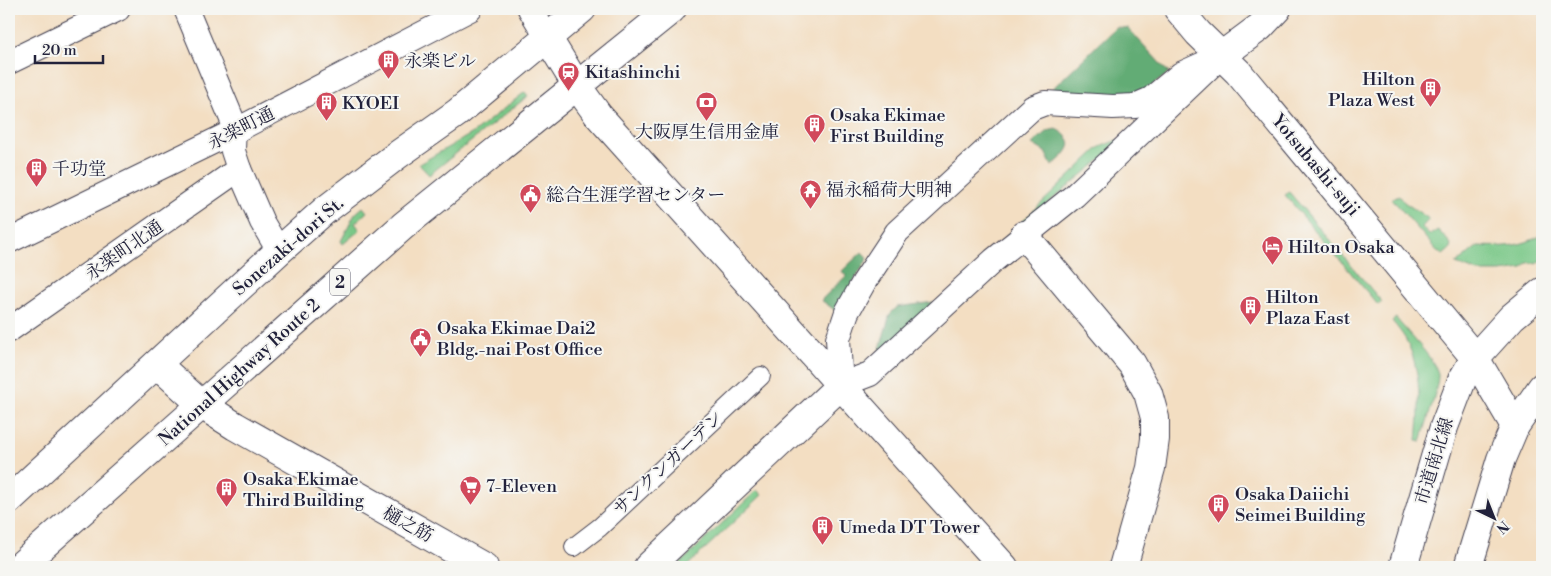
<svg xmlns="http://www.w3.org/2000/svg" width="1551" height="576" viewBox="0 0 1551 576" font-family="'Libre Bodoni','Noto Serif JP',serif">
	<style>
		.green { fill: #79c787; stroke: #4e7461 }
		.forest { fill: #62ac74; stroke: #426758 }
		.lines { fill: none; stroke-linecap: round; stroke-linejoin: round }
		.pedestrian-casing { stroke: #413e4f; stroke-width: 20 }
		.minor-casing { stroke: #413e4f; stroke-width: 26 }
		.tertiary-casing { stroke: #413e4f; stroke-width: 30 }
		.primary-casing { stroke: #413e4f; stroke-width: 30 }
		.trunk-casing { stroke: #413e4f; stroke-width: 30 }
		.pedestrian { stroke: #fff; stroke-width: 18 }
		.minor { stroke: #fff; stroke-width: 24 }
		.tertiary { stroke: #fff; stroke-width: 28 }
		.primary { stroke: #fff; stroke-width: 28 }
		.trunk { stroke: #fff; stroke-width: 28 }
		.labels { text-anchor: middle; stroke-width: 4; stroke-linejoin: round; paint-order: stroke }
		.shield { fill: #f6f6f2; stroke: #626272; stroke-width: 1 }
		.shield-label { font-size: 16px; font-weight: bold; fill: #22223b }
		.poi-label { font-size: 18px; fill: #22223b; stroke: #f6f6f2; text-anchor: start }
		.street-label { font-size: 18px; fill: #22223b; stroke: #f6f6f2 }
	</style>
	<rect width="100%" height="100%" fill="#f6f6f2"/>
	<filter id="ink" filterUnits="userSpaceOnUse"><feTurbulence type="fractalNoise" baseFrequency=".02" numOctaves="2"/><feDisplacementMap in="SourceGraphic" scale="10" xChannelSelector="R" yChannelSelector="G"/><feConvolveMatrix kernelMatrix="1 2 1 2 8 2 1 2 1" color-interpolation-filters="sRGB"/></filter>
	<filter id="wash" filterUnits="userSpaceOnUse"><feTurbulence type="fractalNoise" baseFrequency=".0096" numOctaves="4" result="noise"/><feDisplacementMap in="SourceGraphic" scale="20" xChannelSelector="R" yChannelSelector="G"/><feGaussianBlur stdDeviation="1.12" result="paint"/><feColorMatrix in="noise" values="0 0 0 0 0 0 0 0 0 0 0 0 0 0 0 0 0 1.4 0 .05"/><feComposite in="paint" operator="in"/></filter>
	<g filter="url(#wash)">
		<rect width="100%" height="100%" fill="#f3dec2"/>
		<!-- green -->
		<g class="green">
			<polygon points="525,92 528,96 429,175 419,164 473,133"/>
			<polygon points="1117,140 1120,144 1006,237 1100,147"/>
			<polygon points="1289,192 1382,302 1378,305 1285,195"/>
			<polygon points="1399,196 1404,202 1429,219 1422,227 1429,235 1438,230 1451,244 1450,249 1443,255 1437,251 1392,199"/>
			<polygon points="363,207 367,212 355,223 360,230 343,244 341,241 355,214"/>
			<path d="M 1542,235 L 1542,260 L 1536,264 C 1528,261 1527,263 1522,269 L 1501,272 L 1478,272 L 1456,264 L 1478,246 C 1503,247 1520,247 1542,235 Z"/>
			<path d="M 1396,318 C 1405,330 1436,360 1438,374 C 1439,386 1425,427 1421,442 L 1417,441 C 1420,408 1422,371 1406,340 C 1402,333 1397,327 1392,321 Z"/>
			<polygon points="757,490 762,495 686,567 676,567"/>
		</g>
		<!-- forest -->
		<g class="forest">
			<polygon points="1116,27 1128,28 1169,73 1145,91 1131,97 1050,91"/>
			<path d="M 1056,129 C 1081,142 1067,153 1052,166 L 1045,152 L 1032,144 L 1047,131 Z"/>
			<polygon points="862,252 868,258 836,311 821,300 846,276 842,271"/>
			<polygon points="934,302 878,355 890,314 897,307"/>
		</g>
	</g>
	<g filter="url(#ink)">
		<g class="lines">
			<defs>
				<polyline id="pedestrian" points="574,547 600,527 761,376"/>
				<g id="minor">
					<polyline points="186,9 234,124 233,151 239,169 262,222 279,251"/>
					<polyline points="530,9 547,37"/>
					<polygon points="1221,56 1074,196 994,260 870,374 841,385 838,339 847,312 864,282 897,232 1032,108 1045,103 1113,107 1135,106 1151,99 1181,74"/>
					<polyline points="9,62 118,9"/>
					<polyline points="9,241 233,132 470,9"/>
					<polyline points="9,330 239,169"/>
				</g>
				<g id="tertiary">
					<polyline points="547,37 577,86 598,115 1004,567"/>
					<polyline points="1221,56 1260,27 1277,9"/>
					<polyline points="1024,235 1132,364 1148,393 1155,418 1155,439 1151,468 1123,567"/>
					<polyline points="1475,358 1512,317 1542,292"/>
					<polyline points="157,364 202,405 235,426 484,567"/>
					<polyline points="1515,426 1542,387"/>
					<polyline points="648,567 841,385"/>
				</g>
				<g id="primary">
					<polyline points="1178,9 1198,33 1238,72 1475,358 1515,426 1501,459 1468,567"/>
					<polyline points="1403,567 1444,427 1462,380 1475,358"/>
				</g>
				<g id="trunk">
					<polyline points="9,500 279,251 324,211 396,156 457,113 582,9"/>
					<polyline points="19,567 403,226 672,9"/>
				</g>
			</defs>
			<!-- pedestrian casing -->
			<use href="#pedestrian" class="pedestrian-casing"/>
			<!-- minor casing -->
			<use href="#minor" class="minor-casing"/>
			<!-- tertiary casing -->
			<use href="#tertiary" class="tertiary-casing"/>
			<!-- primary casing -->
			<use href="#primary" class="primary-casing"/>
			<!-- trunk casing -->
			<use href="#trunk" class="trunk-casing"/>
			<!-- pedestrian -->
			<use href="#pedestrian" class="pedestrian"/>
			<!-- minor -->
			<use href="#minor" class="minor"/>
			<!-- tertiary -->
			<use href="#tertiary" class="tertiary"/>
			<!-- primary -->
			<use href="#primary" class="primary"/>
			<!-- trunk -->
			<use href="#trunk" class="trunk"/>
		</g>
	</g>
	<!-- icons -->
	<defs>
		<symbol id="building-pin" viewBox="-11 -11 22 30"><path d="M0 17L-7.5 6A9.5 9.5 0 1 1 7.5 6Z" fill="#d1495b" stroke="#f6f6f2"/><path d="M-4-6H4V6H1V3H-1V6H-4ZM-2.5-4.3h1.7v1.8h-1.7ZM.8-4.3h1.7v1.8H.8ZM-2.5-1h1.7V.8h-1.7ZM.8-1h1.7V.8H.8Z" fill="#fff"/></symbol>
		<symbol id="station-pin" viewBox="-11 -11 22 30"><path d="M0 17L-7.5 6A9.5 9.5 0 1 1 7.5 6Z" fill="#d1495b" stroke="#f6f6f2"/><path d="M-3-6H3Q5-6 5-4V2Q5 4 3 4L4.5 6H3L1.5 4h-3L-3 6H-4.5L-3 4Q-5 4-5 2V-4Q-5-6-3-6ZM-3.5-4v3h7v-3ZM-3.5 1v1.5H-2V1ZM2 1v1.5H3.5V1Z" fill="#fff"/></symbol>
		<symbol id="bank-pin" viewBox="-11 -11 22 30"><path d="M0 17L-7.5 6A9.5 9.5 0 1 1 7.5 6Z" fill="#d1495b" stroke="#f6f6f2"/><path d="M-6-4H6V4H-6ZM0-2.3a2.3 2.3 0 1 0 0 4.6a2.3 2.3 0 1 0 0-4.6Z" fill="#fff"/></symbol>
		<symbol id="temple-pin" viewBox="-11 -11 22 30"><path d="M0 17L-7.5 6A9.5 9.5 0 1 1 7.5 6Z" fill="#d1495b" stroke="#f6f6f2"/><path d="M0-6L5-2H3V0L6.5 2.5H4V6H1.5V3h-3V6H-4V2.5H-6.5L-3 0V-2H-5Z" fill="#fff"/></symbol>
		<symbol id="civic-pin" viewBox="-11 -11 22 30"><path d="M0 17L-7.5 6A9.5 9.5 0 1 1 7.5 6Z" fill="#d1495b" stroke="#f6f6f2"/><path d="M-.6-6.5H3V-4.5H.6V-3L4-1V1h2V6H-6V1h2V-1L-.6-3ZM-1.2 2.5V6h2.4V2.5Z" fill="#fff"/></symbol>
		<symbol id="hotel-pin" viewBox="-11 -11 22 30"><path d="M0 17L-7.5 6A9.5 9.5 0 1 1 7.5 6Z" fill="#d1495b" stroke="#f6f6f2"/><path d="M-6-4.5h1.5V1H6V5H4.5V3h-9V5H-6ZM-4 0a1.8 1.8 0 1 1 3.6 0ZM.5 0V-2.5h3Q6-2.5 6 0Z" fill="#fff"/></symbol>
		<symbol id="supermarket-pin" viewBox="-11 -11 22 30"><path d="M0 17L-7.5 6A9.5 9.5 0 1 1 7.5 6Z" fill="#d1495b" stroke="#f6f6f2"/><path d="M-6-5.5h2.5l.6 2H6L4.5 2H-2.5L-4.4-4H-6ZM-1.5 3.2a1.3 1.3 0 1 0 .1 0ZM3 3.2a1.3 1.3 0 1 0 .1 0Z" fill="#fff"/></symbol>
	</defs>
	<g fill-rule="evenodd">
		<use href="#building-pin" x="376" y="48" width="25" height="34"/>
		<use href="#station-pin" x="556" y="60" width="25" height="34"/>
		<use href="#building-pin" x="1418" y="76" width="25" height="34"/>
		<use href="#bank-pin" x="694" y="90" width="25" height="34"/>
		<use href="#building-pin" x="314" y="90" width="25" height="34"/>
		<use href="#building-pin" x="802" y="112" width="25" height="34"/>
		<use href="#building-pin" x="24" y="156" width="25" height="34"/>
		<use href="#temple-pin" x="798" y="178" width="25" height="34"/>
		<use href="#civic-pin" x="518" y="182" width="25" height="34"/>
		<use href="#hotel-pin" x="1260" y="234" width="25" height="34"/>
		<use href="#building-pin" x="1238" y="294" width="25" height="34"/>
		<use href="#civic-pin" x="408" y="326" width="25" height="34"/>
		<use href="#supermarket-pin" x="458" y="474" width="25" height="34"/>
		<use href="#building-pin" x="214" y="476" width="25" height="34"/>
		<use href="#building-pin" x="1206" y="492" width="25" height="34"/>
		<use href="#building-pin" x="810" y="514" width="25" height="34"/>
	</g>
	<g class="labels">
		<!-- shield labels -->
		<rect class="shield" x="330" y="268.5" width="20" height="27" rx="4"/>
		<g class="shield-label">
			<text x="340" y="288">2</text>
		</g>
		<!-- poi labels -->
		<g class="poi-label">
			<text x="404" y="67">永楽ビル</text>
			<text x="585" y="78">Kitashinchi</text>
			<text x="1415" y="85" text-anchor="end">Hilton<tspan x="1415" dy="21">Plaza West</tspan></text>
			<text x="342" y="109">KYOEI</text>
			<text x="830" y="121">Osaka Ekimae<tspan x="830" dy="21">First Building</tspan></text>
			<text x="707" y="138" text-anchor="middle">大阪厚生信用金庫</text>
			<text x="52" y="175">千功堂</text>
			<text x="826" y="196">福永稲荷大明神</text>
			<text x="546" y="201">総合生涯学習センター</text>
			<text x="1288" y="253">Hilton Osaka</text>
			<text x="1266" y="303">Hilton<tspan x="1266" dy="21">Plaza East</tspan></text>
			<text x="437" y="334">Osaka Ekimae Dai2<tspan x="437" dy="21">Bldg.-nai Post Office</tspan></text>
			<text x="243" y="485">Osaka Ekimae<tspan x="243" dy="21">Third Building</tspan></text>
			<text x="486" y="492">7-Eleven</text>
			<text x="1235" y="500">Osaka Daiichi<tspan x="1235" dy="21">Seimei Building</tspan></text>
			<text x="839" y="533">Umeda DT Tower</text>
		</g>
		<!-- street labels -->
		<g class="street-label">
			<text transform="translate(241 128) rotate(-27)" y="6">永楽町通</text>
			<text transform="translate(1316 165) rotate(50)" y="6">Yotsubashi-suji</text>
			<text transform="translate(288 246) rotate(-41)" y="6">Sonezaki-dori St.</text>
			<text transform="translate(124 250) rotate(-35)" y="6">永楽町北通</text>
			<text transform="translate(239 372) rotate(-42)" y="6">National Highway Route 2</text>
			<text transform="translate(1434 461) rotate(-73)" y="6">市道南北線</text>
			<text transform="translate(668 463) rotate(-43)" y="6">サンクンガーデン</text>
			<text transform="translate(408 524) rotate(29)" y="6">樋之筋</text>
		</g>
	</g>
	<!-- margin -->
	<rect width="1551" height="576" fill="none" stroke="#f6f6f2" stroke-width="30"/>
	<!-- north arrow -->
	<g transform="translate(1494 518) rotate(137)" stroke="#f6f6f2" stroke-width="4" paint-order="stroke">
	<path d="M0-4L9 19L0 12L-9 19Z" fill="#22223b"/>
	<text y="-8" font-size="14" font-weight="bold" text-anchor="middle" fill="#22223b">N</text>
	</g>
	<!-- scale -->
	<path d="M35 55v8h68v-8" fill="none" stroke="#22223b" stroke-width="2.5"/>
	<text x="42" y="55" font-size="15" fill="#22223b" stroke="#f6f6f2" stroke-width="4" paint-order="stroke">20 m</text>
</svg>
